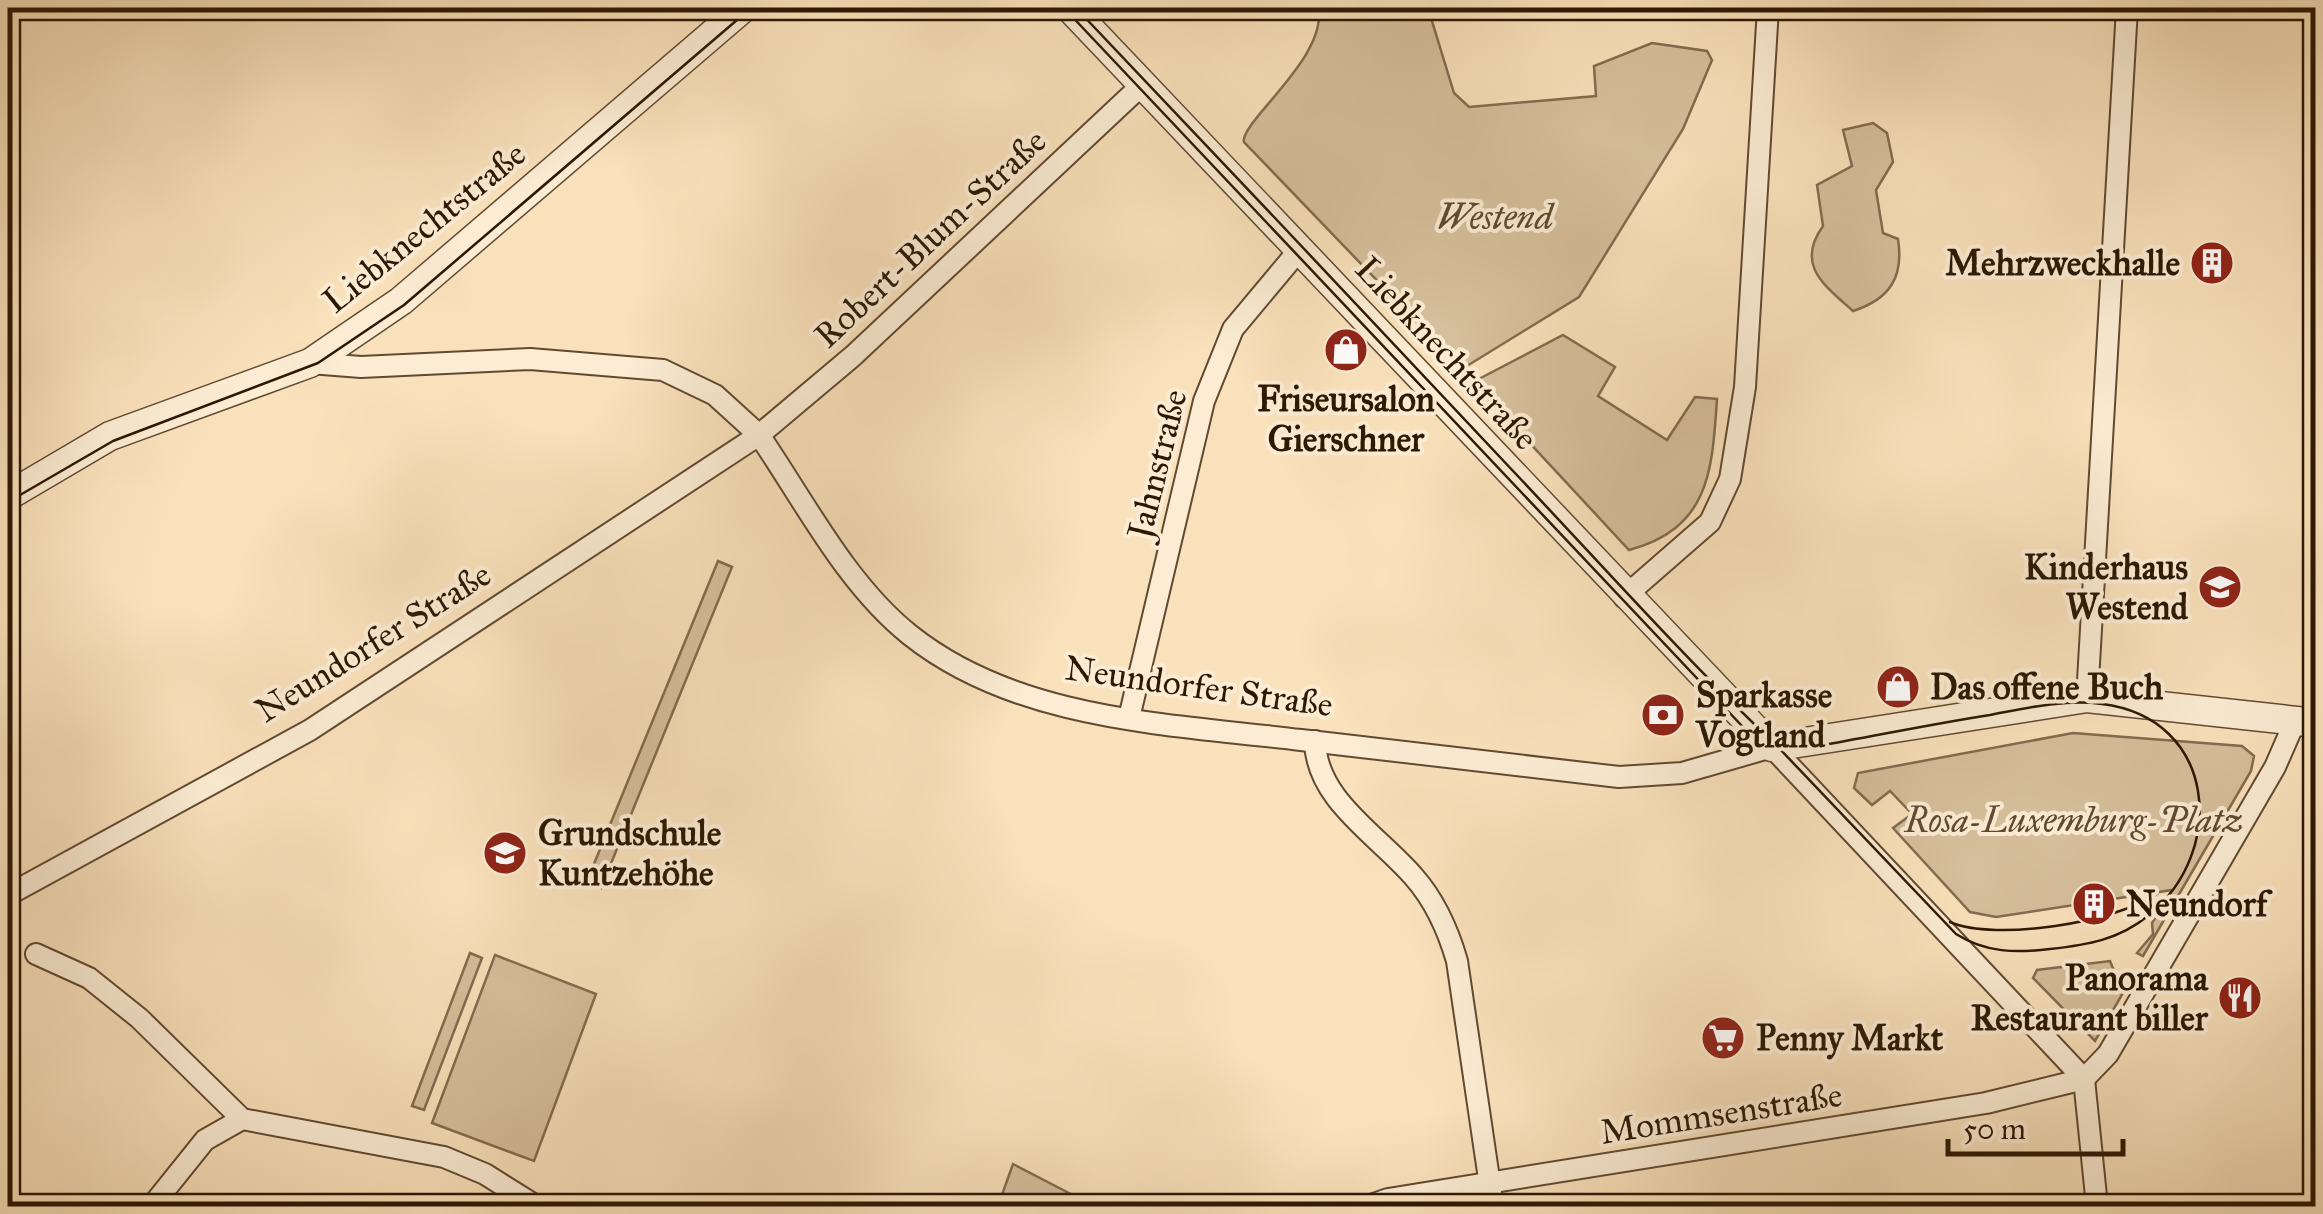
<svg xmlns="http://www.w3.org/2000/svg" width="2323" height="1214" viewBox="0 0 2323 1214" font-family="'IM FELL Great Primer',serif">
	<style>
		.green { fill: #d6bf9c; stroke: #826c50; stroke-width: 2.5 }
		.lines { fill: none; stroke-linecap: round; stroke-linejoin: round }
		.minor-casing { stroke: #604a31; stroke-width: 24 }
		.tertiary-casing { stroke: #604a31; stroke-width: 31 }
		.minor { stroke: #fbecd3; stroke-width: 20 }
		.tertiary { stroke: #fbecd3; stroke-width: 28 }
		.tram { stroke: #2d1803; stroke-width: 2.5 }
		.labels { text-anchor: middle; stroke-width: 8; stroke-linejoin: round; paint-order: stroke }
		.park-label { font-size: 35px; font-style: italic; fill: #604a31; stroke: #fbecd3 }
		.street-label { font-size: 35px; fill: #2d1803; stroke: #fbecd3 }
		.poi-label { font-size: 35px; font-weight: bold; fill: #2d1803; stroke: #fbecd3; text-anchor: start }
	</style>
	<rect width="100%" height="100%" fill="#f9e1bb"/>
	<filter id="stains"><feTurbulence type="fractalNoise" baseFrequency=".002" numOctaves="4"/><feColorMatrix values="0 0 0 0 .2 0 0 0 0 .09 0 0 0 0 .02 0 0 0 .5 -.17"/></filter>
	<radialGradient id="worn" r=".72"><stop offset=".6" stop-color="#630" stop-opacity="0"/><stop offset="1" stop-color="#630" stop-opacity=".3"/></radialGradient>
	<!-- green -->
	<g class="green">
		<path d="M 1318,8 L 1428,8 L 1454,93 L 1469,107 L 1596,96 L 1594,66 L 1652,43 L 1707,51 L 1712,60 L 1683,129 L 1579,297 L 1462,369 L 1244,142 C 1239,123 1329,56 1318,8 Z"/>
		<polygon points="2314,101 2316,101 2315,246 2305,245"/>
		<path d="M 1873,123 L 1887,133 L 1893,162 L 1876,190 L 1883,233 L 1898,239 C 1904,277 1890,299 1853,311 C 1824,285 1795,265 1823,226 L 1817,185 L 1852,166 L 1843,130 Z"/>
		<path d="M 1563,335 L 1615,367 L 1598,396 L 1667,440 L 1695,397 L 1717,399 C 1712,471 1710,528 1629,550 L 1473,382 Z"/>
		<polygon points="718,561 732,567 601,888 587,881"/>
		<polygon points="2073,733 2242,746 2254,756 2251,771 2143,956 2137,953 2153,934 2152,923 2172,890 1996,917 1970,912 1893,828 1912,814 1890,791 1872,805 1854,788 1858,773"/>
		<polygon points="470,953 482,958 424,1110 412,1106"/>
		<polygon points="495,955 596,994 534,1161 432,1123"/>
		<polygon points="2110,961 2123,993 2095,1041 2033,978 2037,970"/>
		<polygon points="1013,1164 1094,1206 998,1206"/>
	</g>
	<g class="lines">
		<defs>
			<g id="minor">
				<polyline points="310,363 361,367 530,359 663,370 715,395 759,435 853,356 1143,84"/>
				<polyline points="1624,597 1710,522 1730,479 1745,387 1768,8"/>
				<polyline points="2087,698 2127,8"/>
				<polyline points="1129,718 1204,401 1233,329 1299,250"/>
				<path d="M 1315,741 C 1316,800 1378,835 1414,877 C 1436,902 1448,930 1457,961 L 1493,1206"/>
				<path d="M 8,895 L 310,730 L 759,435 C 805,502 846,584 910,635 C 1018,721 1170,724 1301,740 C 1407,753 1513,765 1619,777 L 1682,773 L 1772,747 L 2084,1079"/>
				<polyline points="36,954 89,978 139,1018 242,1119 444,1157 485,1174 536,1206"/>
				<polyline points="2084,1079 2097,1206"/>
				<polyline points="152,1206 205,1140 242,1119"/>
				<polyline points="1368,1206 1388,1199 1986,1103 2084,1079 2108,1054 2275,767 2296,719"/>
			</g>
			<g id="tertiary">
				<polyline points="1070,8 1772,747 2087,698 2316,723"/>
				<polyline points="8,496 110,436 310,363 401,301 743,8"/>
			</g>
		</defs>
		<!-- minor casing -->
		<use href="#minor" class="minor-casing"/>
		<!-- tertiary casing -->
		<use href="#tertiary" class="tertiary-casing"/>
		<!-- minor -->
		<use href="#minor" class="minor"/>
		<!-- tertiary -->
		<use href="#tertiary" class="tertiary"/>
		<!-- tram -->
		<g class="tram">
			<path d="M 1064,8 L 1743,727 C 1755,734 1766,740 1778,744 L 1818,746 C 1875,736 1932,724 1990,715 C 2027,708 2064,699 2102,704 C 2216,718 2228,850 2149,915 C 2119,940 2087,945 2050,949 C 2016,953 1986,953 1956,934 L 1777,746 C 1685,659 1601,564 1514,472 C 1368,317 1223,162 1076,8"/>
			<polyline points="8,502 113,441 318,363 404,305 751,8"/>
			<path d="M 1950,922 C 1996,942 2116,922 2157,894"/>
		</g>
	</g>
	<!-- icons -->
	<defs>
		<symbol id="building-disc" viewBox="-11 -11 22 22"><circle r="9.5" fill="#8f2418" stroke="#fbecd3"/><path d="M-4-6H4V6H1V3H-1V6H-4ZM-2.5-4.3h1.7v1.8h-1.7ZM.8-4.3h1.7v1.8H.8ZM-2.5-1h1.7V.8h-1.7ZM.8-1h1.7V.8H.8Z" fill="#fff"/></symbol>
		<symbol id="shop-disc" viewBox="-11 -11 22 22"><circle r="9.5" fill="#8f2418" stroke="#fbecd3"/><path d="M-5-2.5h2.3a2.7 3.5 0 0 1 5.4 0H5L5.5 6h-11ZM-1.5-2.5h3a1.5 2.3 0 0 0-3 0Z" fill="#fff"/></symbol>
		<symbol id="school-disc" viewBox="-11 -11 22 22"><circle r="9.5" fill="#8f2418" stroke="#fbecd3"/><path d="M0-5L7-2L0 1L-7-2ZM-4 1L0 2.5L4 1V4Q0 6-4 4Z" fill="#fff"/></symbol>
		<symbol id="bank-disc" viewBox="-11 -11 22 22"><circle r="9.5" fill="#8f2418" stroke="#fbecd3"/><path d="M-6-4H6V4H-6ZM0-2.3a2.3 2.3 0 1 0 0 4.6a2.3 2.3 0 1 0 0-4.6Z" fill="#fff"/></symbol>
		<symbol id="restaurant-disc" viewBox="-11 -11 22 22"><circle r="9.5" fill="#8f2418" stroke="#fbecd3"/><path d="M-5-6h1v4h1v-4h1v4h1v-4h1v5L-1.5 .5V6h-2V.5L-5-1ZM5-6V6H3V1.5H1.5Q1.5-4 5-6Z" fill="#fff"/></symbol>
		<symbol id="supermarket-disc" viewBox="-11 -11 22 22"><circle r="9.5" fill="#8f2418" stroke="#fbecd3"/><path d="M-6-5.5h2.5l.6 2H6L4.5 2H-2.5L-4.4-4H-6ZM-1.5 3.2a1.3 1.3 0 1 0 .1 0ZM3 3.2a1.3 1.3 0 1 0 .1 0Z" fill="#fff"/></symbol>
	</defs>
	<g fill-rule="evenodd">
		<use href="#building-disc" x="2187" y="238" width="50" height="50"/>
		<use href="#shop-disc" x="1321" y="325" width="50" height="50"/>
		<use href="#school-disc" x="2195" y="562" width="50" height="50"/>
		<use href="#shop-disc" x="1873" y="662" width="50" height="50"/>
		<use href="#bank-disc" x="1638" y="690" width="50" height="50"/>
		<use href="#school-disc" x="480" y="828" width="50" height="50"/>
		<use href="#building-disc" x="2069" y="879" width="50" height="50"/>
		<use href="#restaurant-disc" x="2215" y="973" width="50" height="50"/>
		<use href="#supermarket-disc" x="1698" y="1013" width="50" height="50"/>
	</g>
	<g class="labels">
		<!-- park labels -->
		<g class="park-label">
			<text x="1495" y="229">Westend</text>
			<text x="2074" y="832">Rosa-Luxemburg-Platz</text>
		</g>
		<!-- street labels -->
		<g class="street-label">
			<text transform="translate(424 227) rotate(-39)" y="12">Liebknechtstraße</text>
			<text transform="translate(930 238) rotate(-43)" y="12">Robert-Blum-Straße</text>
			<text transform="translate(1447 353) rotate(47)" y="12">Liebknechtstraße</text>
			<text transform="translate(1157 464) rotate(-76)" y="12">Jahnstraße</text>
			<text transform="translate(373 642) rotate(-32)" y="12">Neundorfer Straße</text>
			<text transform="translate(1199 686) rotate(8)" y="12">Neundorfer Straße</text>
			<text transform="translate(1721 1113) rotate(-9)" y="12">Mommsenstraße</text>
		</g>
		<!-- poi labels -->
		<g class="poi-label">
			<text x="2180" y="275" text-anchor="end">Mehrzweckhalle</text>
			<text x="1346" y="411" text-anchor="middle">Friseursalon<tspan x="1346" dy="40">Gierschner</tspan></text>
			<text x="2188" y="579" text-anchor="end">Kinderhaus<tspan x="2188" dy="40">Westend</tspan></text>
			<text x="1930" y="699">Das offene Buch</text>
			<text x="1696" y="707">Sparkasse<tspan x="1696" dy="40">Vogtland</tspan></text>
			<text x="538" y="845">Grundschule<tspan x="538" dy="40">Kuntzehöhe</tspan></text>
			<text x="2126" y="916">Neundorf</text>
			<text x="2208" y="990" text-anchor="end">Panorama<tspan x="2208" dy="40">Restaurant biller</tspan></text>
			<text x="1756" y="1050">Penny Markt</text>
		</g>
	</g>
	<!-- margin -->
	<rect width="2323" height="1214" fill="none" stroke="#f9e1bb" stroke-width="40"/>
	<rect x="10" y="10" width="2303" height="1194" fill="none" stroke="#2d1803" stroke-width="5"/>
	<rect x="20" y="20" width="2283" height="1174" fill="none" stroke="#2d1803" stroke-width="2.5"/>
	<!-- scale -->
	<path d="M1948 1139v15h175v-15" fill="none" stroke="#2d1803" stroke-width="5"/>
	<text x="1963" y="1139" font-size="30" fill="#2d1803" stroke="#fbecd3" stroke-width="8" paint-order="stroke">50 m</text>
	<rect width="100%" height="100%" filter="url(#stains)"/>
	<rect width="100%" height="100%" fill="url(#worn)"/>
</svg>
